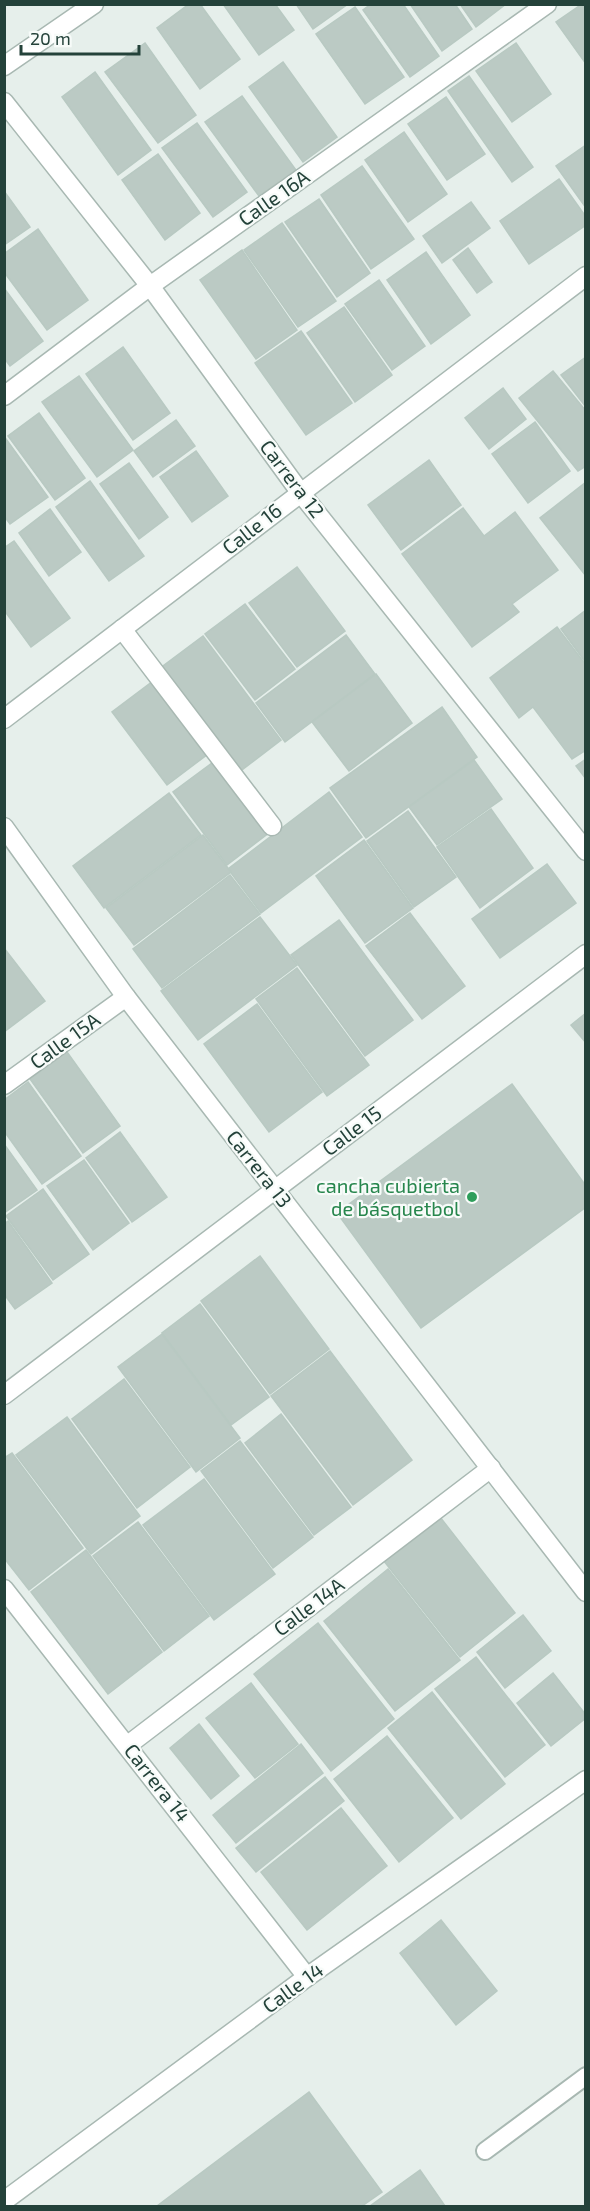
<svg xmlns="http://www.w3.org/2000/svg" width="590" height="2211" viewBox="0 0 590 2211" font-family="'Exo 2',sans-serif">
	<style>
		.building { fill: #bbcac4; stroke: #b8c9c2; stroke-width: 1.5 }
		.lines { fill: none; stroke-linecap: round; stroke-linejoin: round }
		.lane-casing { stroke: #a8b8b2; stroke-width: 20 }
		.street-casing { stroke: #a8b8b2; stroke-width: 21 }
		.lane { stroke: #fff; stroke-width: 16 }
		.street { stroke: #fff; stroke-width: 18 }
		.leisure-dot { fill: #2e9e5b; stroke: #f7fbf9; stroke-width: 2 }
		.labels { text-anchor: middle; stroke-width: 4.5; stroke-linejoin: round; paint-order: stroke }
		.street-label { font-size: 20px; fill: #24423a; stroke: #f7fbf9 }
		.leisure-label { font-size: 20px; fill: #27864d; stroke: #f7fbf9; text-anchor: end }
	</style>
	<rect width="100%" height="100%" fill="#e6efeb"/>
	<!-- building -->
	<g class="building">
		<polygon points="189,4 200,4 240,59 200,89 157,28"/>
		<polygon points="223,4 275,4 294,30 259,55"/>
		<polygon points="296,4 348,4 313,29"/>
		<polygon points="371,4 403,4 439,56 410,77 363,10"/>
		<polygon points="410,4 455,4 472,29 442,51"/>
		<polygon points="460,4 506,4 476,27"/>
		<polygon points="582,4 586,9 586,64 556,22"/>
		<polygon points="355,7 404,77 365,104 316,34"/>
		<polygon points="145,43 196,115 158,143 105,72"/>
		<polygon points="516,43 551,94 512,122 476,71"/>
		<polygon points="283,62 337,137 303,162 249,87"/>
		<polygon points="95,72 151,150 118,175 62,97"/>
		<polygon points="469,76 533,167 512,182 448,91"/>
		<polygon points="242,96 296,170 259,196 205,122"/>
		<polygon points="446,97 485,154 447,180 408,124"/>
		<polygon points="197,123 247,192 213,217 162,148"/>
		<polygon points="404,132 447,194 408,222 365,160"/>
		<polygon points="586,145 586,208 556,166"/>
		<polygon points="158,154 200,213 165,240 122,180"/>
		<polygon points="362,166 414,239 371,269 321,195"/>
		<polygon points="559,179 586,217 586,225 529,264 500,221"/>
		<polygon points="4,191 30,227 4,245"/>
		<polygon points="319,199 370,273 337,297 285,222"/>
		<polygon points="471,202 490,228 442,263 423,236"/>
		<polygon points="282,223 336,301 298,327 244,250"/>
		<polygon points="38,229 88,300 47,330 4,272 4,254"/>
		<polygon points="468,248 492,282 477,293 453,260"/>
		<polygon points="242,250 297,330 256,359 200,280"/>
		<polygon points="426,252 470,315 431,344 387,280"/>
		<polygon points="379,280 425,346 392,370 345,304"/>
		<polygon points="4,288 43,341 10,366 4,358"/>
		<polygon points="344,307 392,375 355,402 307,333"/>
		<polygon points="301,331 352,403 306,435 255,363"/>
		<polygon points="123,347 170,413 133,440 86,374"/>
		<polygon points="586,357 586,407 561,375"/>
		<polygon points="553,371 586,411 586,466 578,471 519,398"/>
		<polygon points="79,376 133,450 97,477 42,402"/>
		<polygon points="503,388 526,419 489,449 465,418"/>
		<polygon points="39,413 85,478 55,500 8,436"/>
		<polygon points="176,420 195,446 153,477 134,451"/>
		<polygon points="535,422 570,471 528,503 492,454"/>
		<polygon points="6,439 48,497 10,524 4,516"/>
		<polygon points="196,451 228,496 192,522 160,477"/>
		<polygon points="429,460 461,505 401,550 368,505"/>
		<polygon points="129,463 168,517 139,539 100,484"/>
		<polygon points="90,481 144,556 109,581 56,507"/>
		<polygon points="586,482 586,576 540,518"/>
		<polygon points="463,508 484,536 515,512 558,570 512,604 519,612 472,647 402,554"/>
		<polygon points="50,509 81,552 49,576 19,533"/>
		<polygon points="14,541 70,618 31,647 4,610 4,548"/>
		<polygon points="297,567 345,631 297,667 249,603"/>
		<polygon points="245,604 295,669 255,700 205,634"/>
		<polygon points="586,610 586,663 561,629"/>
		<polygon points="557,627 586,665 586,750 572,759 533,707 519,718 490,678"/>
		<polygon points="346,635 375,674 285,742 256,703"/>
		<polygon points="203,636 281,740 238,773 159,669"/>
		<polygon points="376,674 412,723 349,771 312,722"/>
		<polygon points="157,678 212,751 167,785 112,712"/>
		<polygon points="442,707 477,757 366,838 330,788"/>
		<polygon points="586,759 586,779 576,766"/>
		<polygon points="216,760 270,832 227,865 173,792"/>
		<polygon points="474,760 502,799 437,845 409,807"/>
		<polygon points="329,792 362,837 261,913 228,869"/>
		<polygon points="169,793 201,835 104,908 73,866"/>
		<polygon points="491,809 533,868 480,908 437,847"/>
		<polygon points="408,811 456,877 414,907 367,841"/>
		<polygon points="203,835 231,872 134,945 106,908"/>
		<polygon points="364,840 413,908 365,943 316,876"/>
		<polygon points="547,864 576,903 500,958 472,919"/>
		<polygon points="230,875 260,914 162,988 133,949"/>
		<polygon points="410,913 465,986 422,1019 366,946"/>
		<polygon points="260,917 297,965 198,1040 161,991"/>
		<polygon points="339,920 413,1020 365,1056 291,955"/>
		<polygon points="4,948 45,1001 4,1032"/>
		<polygon points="297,968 369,1065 327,1096 256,999"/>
		<polygon points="257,1004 322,1092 269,1132 204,1044"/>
		<polygon points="586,1013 586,1043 571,1025"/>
		<polygon points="67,1052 120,1126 83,1153 30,1079"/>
		<polygon points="28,1082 81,1156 42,1184 4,1131 4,1100"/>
		<polygon points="512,1084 586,1186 586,1207 421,1328 337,1213"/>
		<polygon points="120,1132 167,1197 132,1222 86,1158"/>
		<polygon points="4,1144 37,1190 4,1213"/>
		<polygon points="84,1160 129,1223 93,1250 47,1186"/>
		<polygon points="43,1189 89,1254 53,1280 6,1216"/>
		<polygon points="8,1221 52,1283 15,1309 4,1294 4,1224"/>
		<polygon points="260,1256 329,1349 270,1394 201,1301"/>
		<polygon points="200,1304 269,1397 231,1425 162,1333"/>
		<polygon points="162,1334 240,1438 196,1472 118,1367"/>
		<polygon points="330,1351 412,1460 353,1505 271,1396"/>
		<polygon points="124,1379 190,1467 137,1508 72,1419"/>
		<polygon points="281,1414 351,1507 314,1535 245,1443"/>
		<polygon points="67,1417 140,1516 91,1554 16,1455"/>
		<polygon points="240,1441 313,1537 273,1568 201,1471"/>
		<polygon points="12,1453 83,1548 29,1590 4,1558 4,1458"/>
		<polygon points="204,1479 275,1574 214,1620 143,1525"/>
		<polygon points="440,1517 515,1613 460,1657 384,1561"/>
		<polygon points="138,1522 209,1616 164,1651 93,1556"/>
		<polygon points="86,1550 162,1652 108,1694 31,1592"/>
		<polygon points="388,1569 460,1660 395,1711 324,1621"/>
		<polygon points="523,1615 551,1651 505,1688 477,1652"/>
		<polygon points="318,1623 394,1719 331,1771 254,1674"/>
		<polygon points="476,1657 545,1745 505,1777 435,1689"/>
		<polygon points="553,1673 586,1715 586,1718 551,1746 517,1703"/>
		<polygon points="251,1683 298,1744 255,1778 206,1718"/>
		<polygon points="432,1692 505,1784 461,1819 388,1728"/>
		<polygon points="199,1724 239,1776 211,1799 170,1748"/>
		<polygon points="387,1736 453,1818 399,1862 334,1779"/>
		<polygon points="301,1744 323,1773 236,1843 213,1815"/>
		<polygon points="325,1777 344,1801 256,1872 236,1848"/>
		<polygon points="341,1808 387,1866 307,1930 261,1872"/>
		<polygon points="441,1920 497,1991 456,2025 400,1953"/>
		<polygon points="309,2092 382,2192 362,2206 157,2206"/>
		<polygon points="420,2170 445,2206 370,2206"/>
	</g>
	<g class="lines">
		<defs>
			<polyline id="lane" points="485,2151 586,2076"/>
			<g id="street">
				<polyline points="4,66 94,4"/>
				<polyline points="4,102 150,286 300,492 586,851"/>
				<polyline points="4,396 150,286 547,4"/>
				<polyline points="122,629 272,826"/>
				<polyline points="4,719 586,276"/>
				<polyline points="4,827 126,997 586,1592"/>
				<polyline points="4,1085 126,997"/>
				<polyline points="4,1395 586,954"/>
				<polyline points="4,1589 307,1977"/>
				<polyline points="128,1745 491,1468"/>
				<polyline points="4,2201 307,1977 586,1780"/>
			</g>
		</defs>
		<!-- lane casing -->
		<use href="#lane" class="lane-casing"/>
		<!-- street casing -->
		<use href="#street" class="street-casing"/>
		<!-- lane -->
		<use href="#lane" class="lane"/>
		<!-- street -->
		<use href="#street" class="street"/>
	</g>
	<!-- markers -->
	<circle class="leisure-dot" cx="472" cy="1197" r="6"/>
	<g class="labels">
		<!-- street labels -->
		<g class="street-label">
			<text transform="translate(274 198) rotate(-35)" y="7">Calle 16A</text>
			<text transform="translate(292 479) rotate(53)" y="7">Carrera 12</text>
			<text transform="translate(252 529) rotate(-38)" y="7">Calle 16</text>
			<text transform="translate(65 1041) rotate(-36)" y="7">Calle 15A</text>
			<text transform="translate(352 1131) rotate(-37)" y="7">Calle 15</text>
			<text transform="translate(259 1169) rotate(52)" y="7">Carrera 13</text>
			<text transform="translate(309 1607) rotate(-37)" y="7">Calle 14A</text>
			<text transform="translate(157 1783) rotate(52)" y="7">Carrera 14</text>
			<text transform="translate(293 1988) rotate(-36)" y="7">Calle 14</text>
		</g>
		<!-- leisure labels -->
		<g class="leisure-label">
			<text x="460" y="1193">cancha cubierta<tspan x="460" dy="23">de básquetbol</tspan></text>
		</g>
	</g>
	<!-- border -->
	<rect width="590" height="2211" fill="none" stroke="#24423a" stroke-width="12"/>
	<!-- scale -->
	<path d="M21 45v9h118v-9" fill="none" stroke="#24423a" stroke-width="3"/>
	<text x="30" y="45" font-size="18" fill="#24423a" stroke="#f7fbf9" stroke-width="4.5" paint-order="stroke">20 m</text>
</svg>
